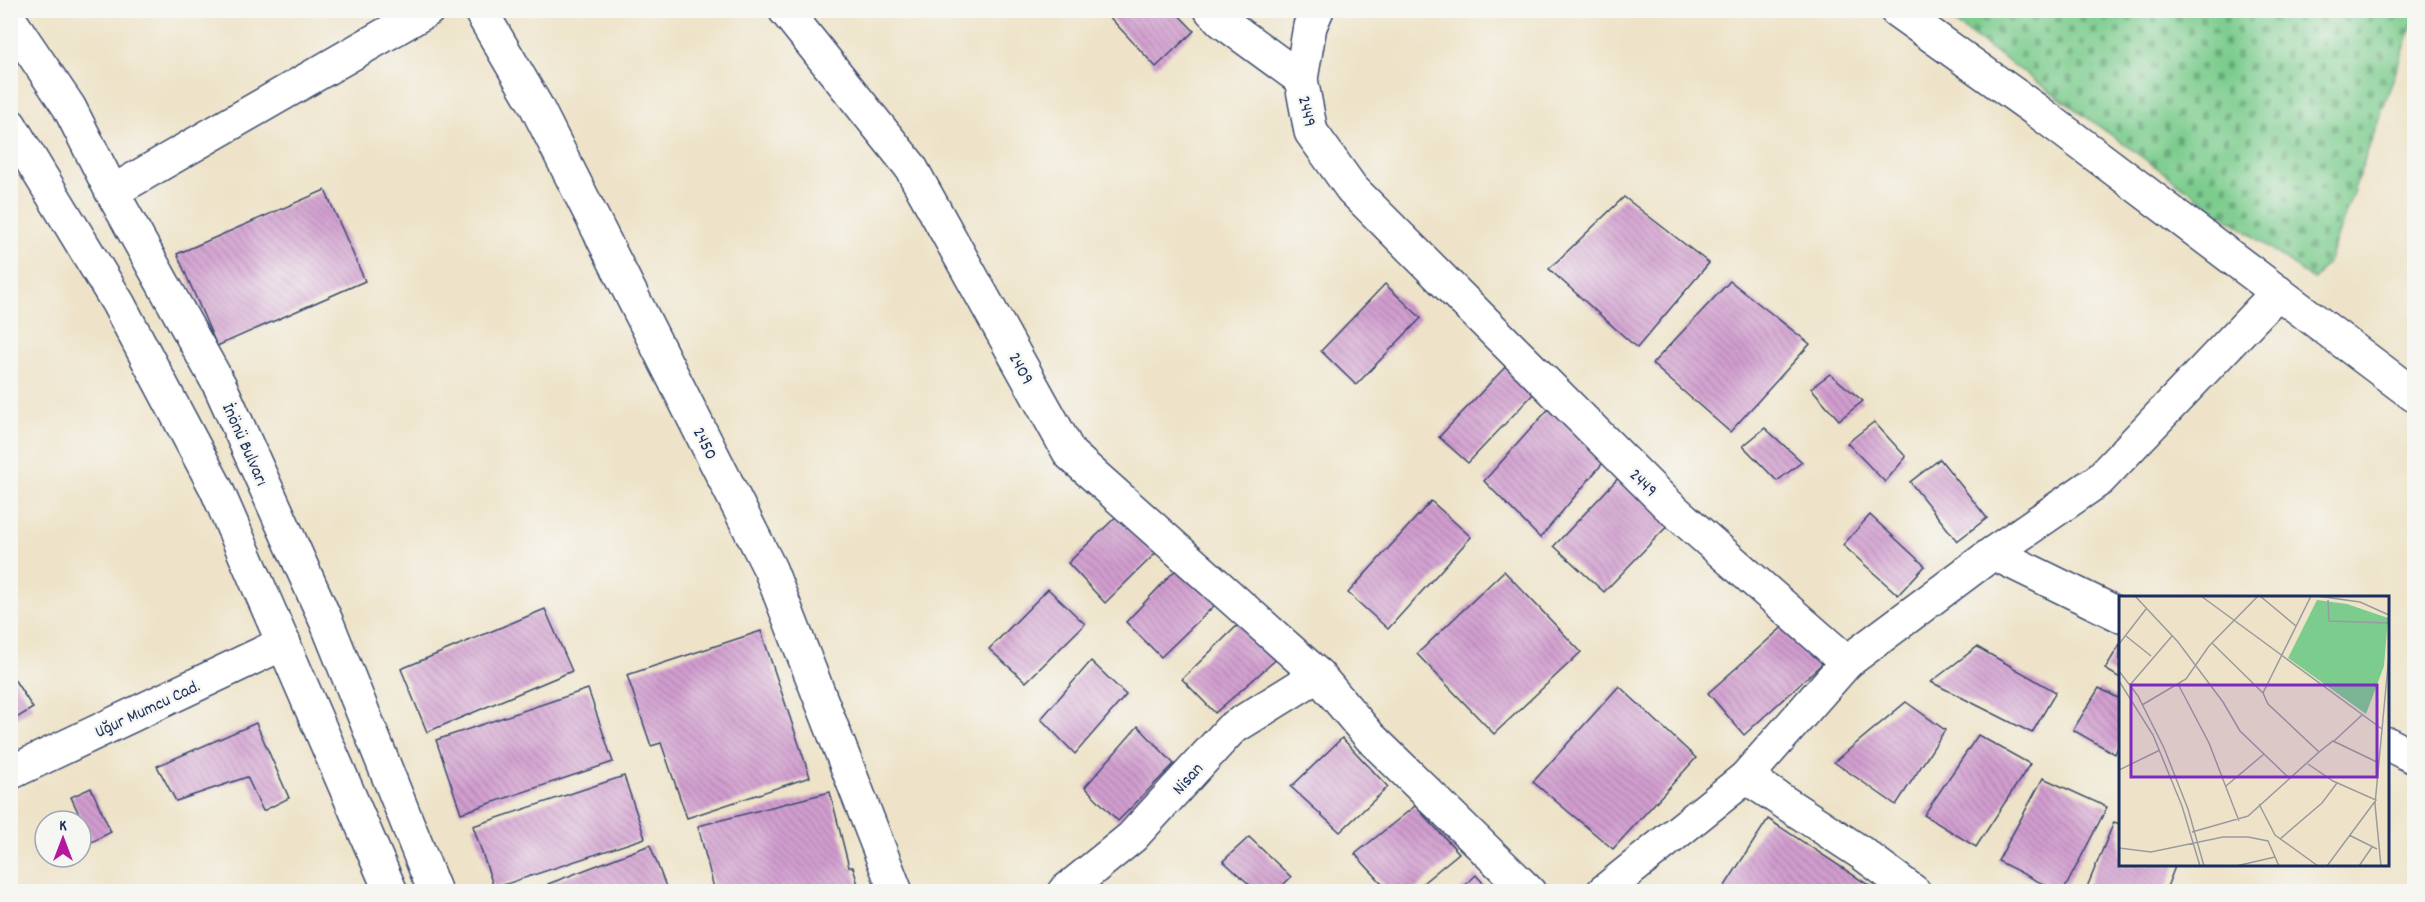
<svg xmlns="http://www.w3.org/2000/svg" width="2425" height="902" viewBox="0 0 2425 902" font-family="Dekko,sans-serif">
	<style>
		.cemetery { fill: url(#cemetery-stones); stroke: #4b7e76; stroke-width: 1.5 }
		.building { fill: url(#building-back-hatch) }
		.lines { fill: none; stroke-linecap: round; stroke-linejoin: round }
		.minor-casing { stroke: #3b4a6e; stroke-width: 36 }
		.major-casing { stroke: #3b4a6e; stroke-width: 36 }
		.minor { stroke: #fff; stroke-width: 33 }
		.major { stroke: #fff; stroke-width: 33 }
		.labels { text-anchor: middle; stroke-width: 5; stroke-linejoin: round; paint-order: stroke }
		.street-label { font-size: 18px; fill: #1b2f5e; stroke: #f6f6f2 }
		.inset-road { fill: none; stroke: #9a9b9e; stroke-width: 1.5 }
		.view { fill: #7b2cbf; fill-opacity: 0.15; stroke: #7b2cbf; stroke-width: 3 }
		.inset-edge { fill: none; stroke: #1b2f5e; stroke-width: 3 }
	</style>
	<defs>
		<pattern id="cemetery-stones" width="16" height="16" patternUnits="userSpaceOnUse" patternTransform="scale(1.5)"><rect width="16" height="16" fill="#7bcc8d"/><path d="M2 7V4a2 2 0 0 1 4 0v3zM10 15v-3a2 2 0 0 1 4 0v3z" fill="#64a676"/></pattern>
		<pattern id="building-back-hatch" width="6" height="6" patternUnits="userSpaceOnUse" patternTransform="scale(1.5)"><rect width="6" height="6" fill="#d29ecf"/><path d="M-1 5l2 2M0 0l6 6M5-1l2 2" fill="none" stroke="#aa81ab"/></pattern>
	</defs>
	<rect width="100%" height="100%" fill="#f6f6f2"/>
	<filter id="ink" filterUnits="userSpaceOnUse"><feTurbulence type="fractalNoise" baseFrequency=".0167" numOctaves="2"/><feDisplacementMap in="SourceGraphic" scale="12" xChannelSelector="R" yChannelSelector="G"/><feConvolveMatrix kernelMatrix="1 2 1 2 8 2 1 2 1" color-interpolation-filters="sRGB"/></filter>
	<filter id="wash" filterUnits="userSpaceOnUse"><feTurbulence type="fractalNoise" baseFrequency=".008" numOctaves="4" result="noise"/><feDisplacementMap in="SourceGraphic" scale="24" xChannelSelector="R" yChannelSelector="G"/><feGaussianBlur stdDeviation="1.35" result="paint"/><feColorMatrix in="noise" values="0 0 0 0 0 0 0 0 0 0 0 0 0 0 0 0 0 1.4 0 .05"/><feComposite in="paint" operator="in"/></filter>
	<g filter="url(#wash)">
		<rect width="100%" height="100%" fill="#eee3c8"/>
		<!-- cemetery -->
		<polygon class="cemetery" points="2414,10 2414,20 2329,260 2314,280 1938,11"/>
		<g id="blocks">
			<!-- building -->
			<g class="building">
				<polygon points="1103,10 1174,10 1194,31 1156,67"/>
				<polygon points="325,190 365,281 217,346 177,254"/>
				<polygon points="1624,197 1709,263 1637,348 1549,269"/>
				<polygon points="1730,281 1810,344 1730,432 1652,364"/>
				<polygon points="1385,284 1421,318 1356,385 1321,351"/>
				<polygon points="1509,363 1537,390 1468,463 1439,437"/>
				<polygon points="1830,374 1863,401 1839,420 1811,388"/>
				<polygon points="1553,404 1607,458 1540,538 1484,481"/>
				<polygon points="1874,422 1906,457 1885,482 1847,443"/>
				<polygon points="1765,428 1802,462 1777,481 1743,446"/>
				<polygon points="1940,459 1987,518 1957,541 1910,482"/>
				<polygon points="1623,473 1673,520 1604,592 1554,546"/>
				<polygon points="1431,501 1471,537 1388,629 1348,593"/>
				<polygon points="1124,509 1163,546 1105,603 1068,563"/>
				<polygon points="1870,515 1925,566 1898,595 1843,545"/>
				<polygon points="1182,563 1220,600 1161,657 1126,622"/>
				<polygon points="1504,571 1581,652 1494,734 1417,654"/>
				<polygon points="1048,589 1085,624 1026,682 989,649"/>
				<polygon points="545,609 572,671 427,732 401,669"/>
				<polygon points="1241,622 1279,657 1215,713 1182,679"/>
				<polygon points="1787,623 1826,660 1744,735 1708,693"/>
				<polygon points="761,631 810,777 687,818 661,743 651,746 627,675"/>
				<polygon points="2120,644 2120,678 2105,669"/>
				<polygon points="1977,647 2056,692 2032,733 1931,682"/>
				<polygon points="1091,661 1126,695 1075,754 1041,719"/>
				<polygon points="10,673 33,708 10,722"/>
				<polygon points="1619,686 1696,758 1613,849 1533,782"/>
				<polygon points="2099,688 2120,699 2120,742 2115,754 2073,730"/>
				<polygon points="588,689 613,762 461,813 436,740"/>
				<polygon points="1906,702 1945,730 1896,805 1834,762"/>
				<polygon points="256,723 289,798 263,811 247,777 176,801 157,766"/>
				<polygon points="1138,726 1174,764 1118,821 1085,787"/>
				<polygon points="1978,735 2030,764 1976,847 1924,815"/>
				<polygon points="1342,738 1388,787 1340,832 1291,787"/>
				<polygon points="624,776 645,838 494,888 473,826"/>
				<polygon points="2043,778 2107,807 2063,892 2059,892 1998,861"/>
				<polygon points="91,788 111,832 92,842 71,797"/>
				<polygon points="830,792 849,867 853,867 860,892 715,892 698,826"/>
				<polygon points="1415,806 1459,853 1412,892 1390,892 1355,854"/>
				<polygon points="1768,819 1879,892 1721,892"/>
				<polygon points="2114,822 2120,824 2120,864 2176,864 2165,892 2085,892"/>
				<polygon points="1249,837 1291,877 1276,892 1258,892 1223,861"/>
				<polygon points="650,845 668,892 551,892 548,884"/>
				<polygon points="1476,875 1491,892 1458,892"/>
			</g>
		</g>
	</g>
	<g filter="url(#ink)">
		<use href="#blocks" fill-opacity="0" stroke="#3b4a6e" stroke-width="1.5"/>
		<g class="lines">
			<defs>
				<g id="minor">
					<polyline points="480,10 535,104 770,569 896,892"/>
					<polyline points="785,10 910,166 1070,454 1318,675 1371,738 1529,892"/>
					<polyline points="1211,10 1223,22 1301,79"/>
					<polyline points="1317,10 1310,26 1301,79 1311,132 1352,189 1668,505 1847,662 1746,777 1603,892"/>
					<polyline points="1896,10 2036,110 2414,395"/>
					<polyline points="112,192 428,10"/>
					<polyline points="1993,553 2099,480 2278,292"/>
					<polyline points="1847,662 1993,553 2120,615"/>
					<polyline points="2388,744 2414,757"/>
					<polyline points="10,773 284,643"/>
					<polyline points="1746,777 1863,854 1914,892"/>
					<polyline points="1064,892 1132,837 1231,729 1318,675"/>
				</g>
				<g id="major">
					<polyline points="10,20 69,107 112,192 220,386 327,623 435,892"/>
					<polyline points="10,125 118,303 216,488 391,892"/>
				</g>
			</defs>
			<!-- minor casing -->
			<use href="#minor" class="minor-casing"/>
			<!-- major casing -->
			<use href="#major" class="major-casing"/>
			<!-- minor -->
			<use href="#minor" class="minor"/>
			<!-- major -->
			<use href="#major" class="major"/>
		</g>
	</g>
	<g class="labels">
		<!-- street labels -->
		<g class="street-label">
			<text transform="translate(1308 111) rotate(77)" y="6">2449</text>
			<text transform="translate(1022 368) rotate(61)" y="6">2409</text>
			<text transform="translate(706 443) rotate(63)" y="6">2450</text>
			<text transform="translate(246 444) rotate(66)" y="6">İnönü Bulvarı</text>
			<text transform="translate(1644 482) rotate(45)" y="6">2449</text>
			<text transform="translate(147 708) rotate(-25)" y="6">Uğur Mumcu Cad.</text>
			<text transform="translate(1187 778) rotate(-48)" y="6">Nisan</text>
		</g>
	</g>
	<!-- overview -->
	<g transform="translate(2119 596)">
		<rect width="270" height="270" fill="#eee3c8"/>
		<path d="M 198,4 L 228,8 L 269,22 L 265,70 L 247,118 L 169,62 Z" fill="#7bcc8d"/>
		<path class="inset-road" d="M 16,0 L 59,46 L 104,106 L 121,135 L 171,183M 82,0 L 263,133M 141,0 L 177,30M 198,0 L 241,6 L 270,19M 209,4 L 210,25 L 270,27M 7,40 L 32,60M 93,47 L 144,97M 0,48 L 27,13M 0,75 L 19,100 L 45,152 L 69,213 L 85,270M 0,85 L 34,139 L 63,210 L 81,270M 59,88 L 90,147 L 120,225M 11,89 L 53,40M 23,109 L 67,83 L 90,50 L 139,0M 215,145 L 243,119M 200,156 L 214,145 L 260,167M 189,168 L 214,185 L 257,204 L 208,270M 0,174 L 41,154M 107,190 L 145,158M 140,208 L 156,239 L 199,270M 73,236 L 129,220 L 200,156 L 149,108 L 144,97 L 192,0M 230,239 L 258,253M 161,243 L 203,207 L 218,187M 0,252 L 32,256 L 104,241 L 129,241 L 149,245 L 160,270M 117,270 L 156,261M 240,270 L 253,251M 262,270 L 256,208 L 270,59"/>
		<path class="view" d="M 12,89 L 258,89 L 258,181 L 12,181 Z"/>
		<rect width="270" height="270" class="inset-edge"/>
	</g>
	<!-- margin -->
	<rect width="2425" height="902" fill="none" stroke="#f6f6f2" stroke-width="36"/>
	<!-- north arrow -->
	<g transform="translate(63 839)"><circle r="28" fill="#f6f6f2" stroke="#9ea6b7" stroke-width="1.5"/>
	<path d="M0-4.5L10 22L0 15L-10 22Z" fill="#b5179e"/>
	<text y="-9" font-size="16" font-weight="bold" text-anchor="middle" fill="#1b2f5e">K</text>
	</g>
</svg>
